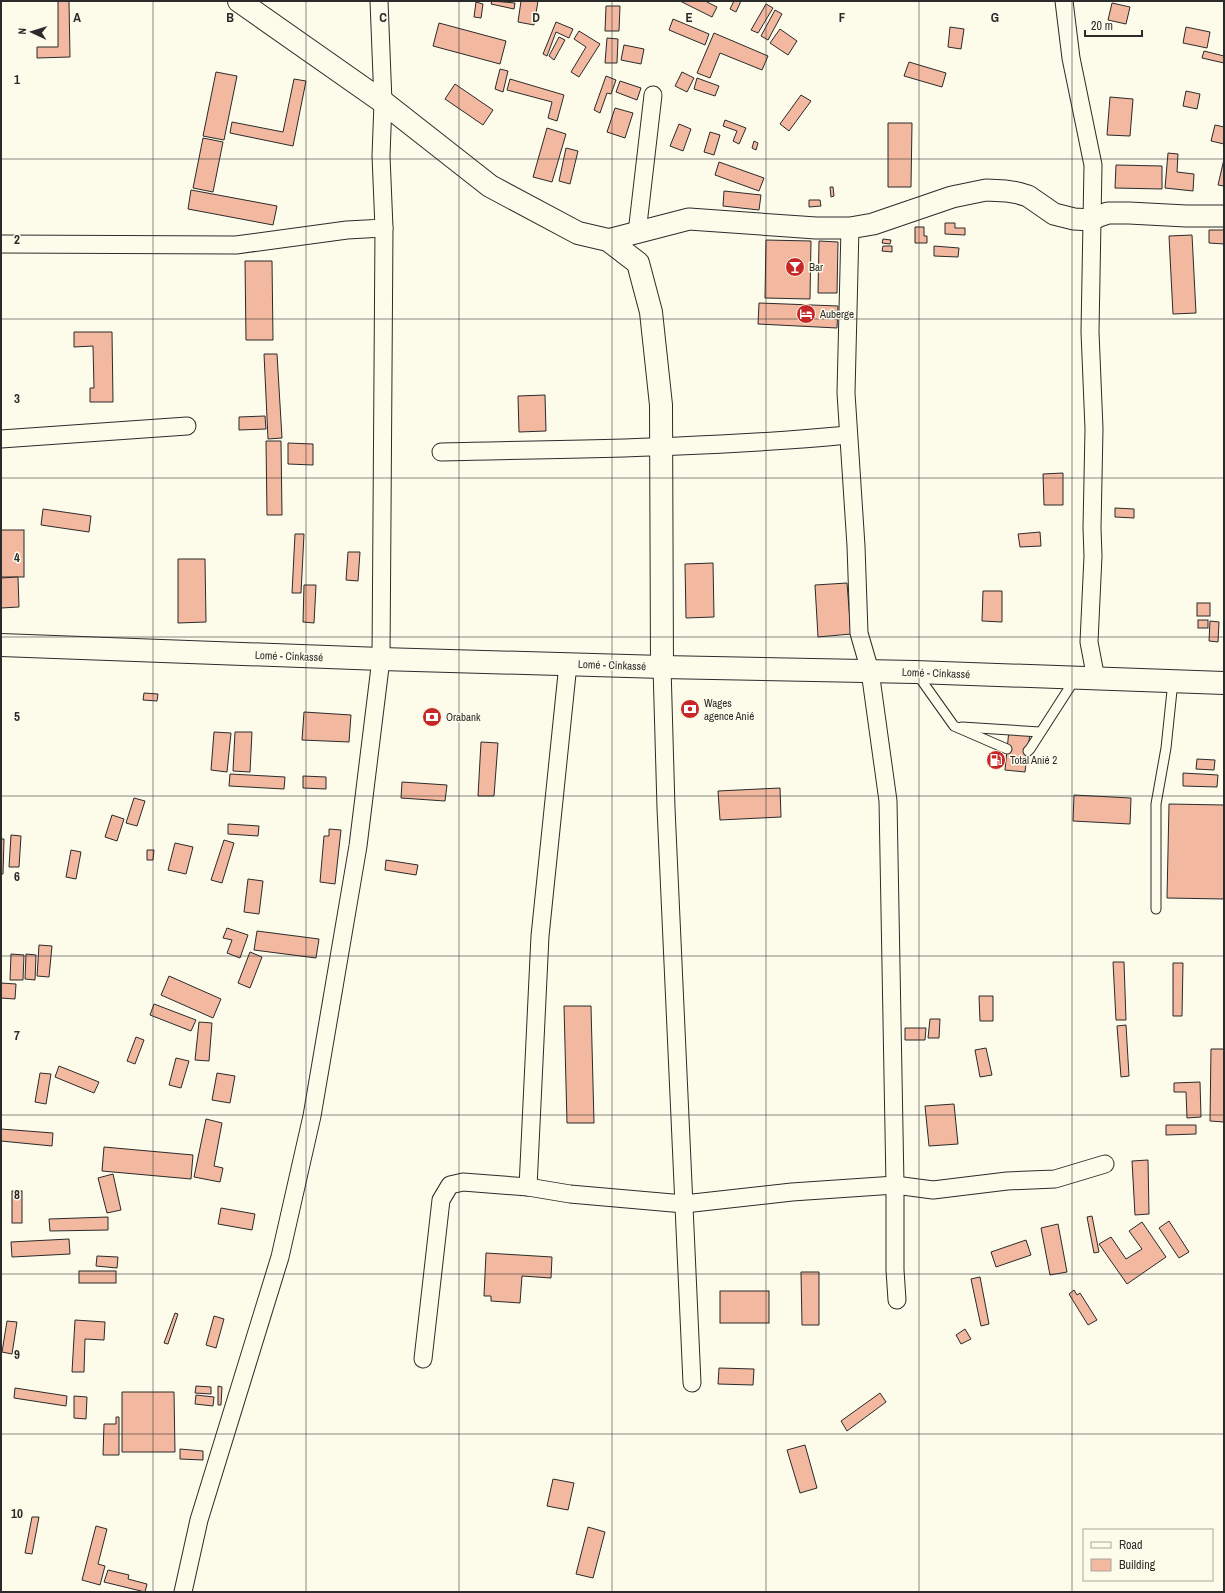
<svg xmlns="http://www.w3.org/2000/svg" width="1225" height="1593" viewBox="0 0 1225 1593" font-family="'Archivo Narrow',sans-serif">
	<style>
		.building { fill: #f2b8a0; stroke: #2b2b2b }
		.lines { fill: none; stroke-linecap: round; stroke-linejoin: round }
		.service-casing { stroke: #2b2b2b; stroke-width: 11 }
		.minor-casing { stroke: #2b2b2b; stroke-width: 19 }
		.tertiary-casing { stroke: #2b2b2b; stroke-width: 23 }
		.primary-casing { stroke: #2b2b2b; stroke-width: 24 }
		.trunk-casing { stroke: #2b2b2b; stroke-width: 24 }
		.service { stroke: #fdfbea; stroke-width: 9 }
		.minor { stroke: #fdfbea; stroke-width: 17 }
		.tertiary { stroke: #fdfbea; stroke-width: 21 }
		.primary { stroke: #fdfbea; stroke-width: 22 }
		.trunk { stroke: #fdfbea; stroke-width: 22 }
		.grid { fill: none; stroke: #2b2b2b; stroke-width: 1; stroke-opacity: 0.55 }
		.labels { text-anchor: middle; stroke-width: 3; stroke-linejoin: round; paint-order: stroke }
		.poi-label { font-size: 11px; fill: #2b2b2b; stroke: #fdfbea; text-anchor: start }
		.street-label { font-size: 11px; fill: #2b2b2b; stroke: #fdfbea }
		.grid-label { font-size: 13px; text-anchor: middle; font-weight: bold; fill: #2b2b2b; stroke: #fdfbea; stroke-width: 3; stroke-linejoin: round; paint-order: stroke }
	</style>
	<rect width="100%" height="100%" fill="#fdfbea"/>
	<!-- building -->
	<g class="building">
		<polygon points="58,1 69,1 70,57 37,58 37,47 58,47"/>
		<polygon points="492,1 515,3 514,9 491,4"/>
		<polygon points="521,1 538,1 534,25 518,22"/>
		<polygon points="680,1 705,1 717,7 712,17"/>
		<polygon points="734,1 741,1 736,12 730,9"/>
		<polygon points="476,2 483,4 481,18 474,17"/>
		<polygon points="1112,3 1130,7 1126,24 1108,20"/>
		<polygon points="766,4 773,8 758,33 751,30"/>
		<polygon points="606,6 620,6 619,31 605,31"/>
		<polygon points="775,10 782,14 768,40 761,36"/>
		<polygon points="673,19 709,34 705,45 669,30"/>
		<polygon points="556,22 573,29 569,38 556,32 547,56 543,54"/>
		<polygon points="439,23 506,41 500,64 433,46"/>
		<polygon points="950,27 964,29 961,49 948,47"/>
		<polygon points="1186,27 1210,32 1207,48 1183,43"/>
		<polygon points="780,29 797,41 788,55 770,43"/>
		<polygon points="579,31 600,44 579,77 571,72 586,47 574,39"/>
		<polygon points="714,33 768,56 762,70 720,53 710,78 697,73"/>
		<polygon points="559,37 565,40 554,60 549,56"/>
		<polygon points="607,38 618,39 617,63 605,63"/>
		<polygon points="624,45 644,49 641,64 621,60"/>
		<polygon points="1204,51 1224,56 1224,63 1202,58"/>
		<polygon points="909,62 946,73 942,87 904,76"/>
		<polygon points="500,69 508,71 503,92 495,89"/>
		<polygon points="216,72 237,76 224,140 203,136"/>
		<polygon points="682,72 694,78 687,92 675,86"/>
		<polygon points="606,76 616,80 611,94 607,93 600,113 594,110"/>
		<polygon points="697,78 719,86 715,96 694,89"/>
		<polygon points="294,79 306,81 293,146 230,133 232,122 283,132"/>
		<polygon points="510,79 564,95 557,121 548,118 552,102 507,90"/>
		<polygon points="620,81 641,88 637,100 616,92"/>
		<polygon points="455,84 493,110 483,125 445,99"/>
		<polygon points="1186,91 1200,94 1197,109 1183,106"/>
		<polygon points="801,95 811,101 789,131 780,124"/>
		<polygon points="1110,97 1133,99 1130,136 1107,135"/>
		<polygon points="615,108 633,113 625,138 607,132"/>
		<polygon points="725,120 746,128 739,144 733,141 737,131 723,126"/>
		<polygon points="888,123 912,123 911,187 888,187"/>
		<polygon points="679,124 691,129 683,151 670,146"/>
		<polygon points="1215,125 1224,127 1224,144 1211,141"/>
		<polygon points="547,128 566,134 552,182 533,177"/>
		<polygon points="710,132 720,135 714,155 704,152"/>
		<polygon points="203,138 223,142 213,192 193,188"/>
		<polygon points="754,141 758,143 756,150 752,148"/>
		<polygon points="566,148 578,151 570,184 559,181"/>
		<polygon points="1168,153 1178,154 1177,172 1194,174 1193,191 1165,188"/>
		<polygon points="1224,159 1224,186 1218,185"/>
		<polygon points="719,162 764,178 759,191 715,175"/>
		<polygon points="1116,165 1162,166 1162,189 1115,188"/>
		<polygon points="830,187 833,187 834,196 831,197"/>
		<polygon points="191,190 277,206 273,225 188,209"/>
		<polygon points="724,191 761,195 759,210 723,206"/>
		<polygon points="809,200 820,200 821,206 809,207"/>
		<polygon points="945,223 955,223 955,228 965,228 965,235 945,234"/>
		<polygon points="915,227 924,227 924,236 927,236 927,243 915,243"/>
		<polygon points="1209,230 1224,230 1224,244 1209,243"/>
		<polygon points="1192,235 1196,313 1173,314 1169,236"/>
		<polygon points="883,239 891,240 890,244 882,243"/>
		<polygon points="766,240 811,241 810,299 765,298"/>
		<polygon points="819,241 838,242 837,293 818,293"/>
		<polygon points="883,246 892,246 892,252 882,251"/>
		<polygon points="934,246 959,248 958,257 934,256"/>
		<polygon points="245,261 272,261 273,340 246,340"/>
		<polygon points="759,303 838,306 837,328 758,324"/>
		<polygon points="74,332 112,332 113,402 90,402 90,388 94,388 93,346 74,347"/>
		<polygon points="264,354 277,354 282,438 268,439"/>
		<polygon points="545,395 546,431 519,432 518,396"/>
		<polygon points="265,416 266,429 239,430 239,417"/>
		<polygon points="266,441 281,441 282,515 267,515"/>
		<polygon points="288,443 313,444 313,465 288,464"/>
		<polygon points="1063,473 1063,505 1044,505 1043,474"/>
		<polygon points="1115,508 1134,509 1134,518 1115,517"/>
		<polygon points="43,509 91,516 89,532 41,525"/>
		<rect x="1" y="530" width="23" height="47"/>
		<polygon points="1040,532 1041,546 1020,547 1018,534"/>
		<polygon points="295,534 304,534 301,593 292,593"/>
		<polygon points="348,552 360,552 358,581 346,580"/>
		<polygon points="178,559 205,559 206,622 178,623"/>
		<polygon points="713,563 714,617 686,618 685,564"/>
		<polygon points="18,577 19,607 1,608 1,578"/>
		<polygon points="847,583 851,634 818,637 815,585"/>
		<polygon points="304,585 316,585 314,623 303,622"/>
		<polygon points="983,591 1002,591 1002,622 982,621"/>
		<rect x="1197" y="603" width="13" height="13"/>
		<rect x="1198" y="620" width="10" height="8"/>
		<polygon points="1210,621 1219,622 1218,642 1209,641"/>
		<polygon points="144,693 158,694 157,701 143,700"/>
		<polygon points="304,712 351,715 349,742 302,740"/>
		<polygon points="1009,730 1030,733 1025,772 1005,770"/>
		<polygon points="214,732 231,733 227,772 211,770"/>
		<polygon points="235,732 252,732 250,772 233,771"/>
		<polygon points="481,742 498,743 494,796 478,796"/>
		<polygon points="1197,759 1215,760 1214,770 1196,769"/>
		<polygon points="1183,773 1218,775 1217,787 1183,786"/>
		<polygon points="230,774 285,777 284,789 229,786"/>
		<polygon points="303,776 326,777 326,789 303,788"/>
		<polygon points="402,782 447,785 445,801 401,798"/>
		<polygon points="780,788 781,817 720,820 718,791"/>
		<polygon points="1074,795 1131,798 1130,824 1073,821"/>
		<polygon points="134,798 145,801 137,826 126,823"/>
		<polygon points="1169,804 1224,805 1224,899 1167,898"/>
		<polygon points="112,815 124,819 117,841 105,837"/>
		<polygon points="228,824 259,826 258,836 228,834"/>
		<polygon points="329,829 341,830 335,884 320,882 324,836 329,836"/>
		<polygon points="11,835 21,836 19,867 9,867"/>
		<polygon points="1,839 4,839 3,874 1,874"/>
		<polygon points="224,840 234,843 222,883 211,880"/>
		<polygon points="175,843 193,847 186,874 168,870"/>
		<polygon points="71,850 81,852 76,879 66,877"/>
		<polygon points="147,850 154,850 153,860 147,860"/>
		<polygon points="386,860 418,865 416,875 385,870"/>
		<polygon points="248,879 263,881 259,914 244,912"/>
		<polygon points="227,928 248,935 240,958 227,953 232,940 223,938"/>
		<polygon points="257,931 319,939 316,958 254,950"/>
		<polygon points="39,945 52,946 49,977 37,976"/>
		<polygon points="250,952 262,957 250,988 238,983"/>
		<polygon points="11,954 24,955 23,980 10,980"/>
		<polygon points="26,954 36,955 35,980 25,979"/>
		<polygon points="1113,962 1124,962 1126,1020 1116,1020"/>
		<polygon points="1173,963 1183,963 1182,1016 1173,1016"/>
		<polygon points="169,976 221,999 213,1018 161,995"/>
		<polygon points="1,983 16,984 15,999 1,998"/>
		<polygon points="979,996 993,996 993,1021 980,1021"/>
		<polygon points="154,1004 196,1020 191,1031 150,1015"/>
		<polygon points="564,1006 591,1006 594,1123 567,1123"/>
		<polygon points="930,1019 940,1019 939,1038 928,1038"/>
		<polygon points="199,1022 212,1023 209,1061 195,1060"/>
		<polygon points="1126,1025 1129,1076 1121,1077 1117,1026"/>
		<polygon points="905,1028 926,1028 925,1040 905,1040"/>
		<polygon points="136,1037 144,1040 135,1064 127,1061"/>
		<polygon points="986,1048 992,1075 980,1077 975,1050"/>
		<polygon points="1211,1049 1224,1049 1224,1122 1210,1121"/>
		<polygon points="176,1058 189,1061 181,1088 169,1085"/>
		<polygon points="59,1066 99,1082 94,1093 55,1077"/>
		<polygon points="40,1073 51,1074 46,1104 35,1102"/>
		<polygon points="217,1073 235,1076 230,1103 212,1100"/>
		<polygon points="1200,1082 1201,1117 1187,1118 1186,1092 1174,1092 1174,1083"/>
		<polygon points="954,1104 958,1144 929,1146 925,1106"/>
		<polygon points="206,1119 222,1123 214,1166 223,1168 220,1182 194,1177"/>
		<polygon points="1166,1125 1196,1125 1196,1134 1166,1135"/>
		<polygon points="1,1129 53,1133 52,1146 1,1141"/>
		<polygon points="104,1147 193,1155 191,1179 102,1171"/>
		<polygon points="1148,1160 1149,1214 1135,1215 1132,1161"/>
		<polygon points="113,1174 121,1210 107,1213 98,1178"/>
		<rect x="12" y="1191" width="10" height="32"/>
		<polygon points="221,1208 255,1214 252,1230 218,1224"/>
		<polygon points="1092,1216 1099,1252 1094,1253 1087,1217"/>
		<polygon points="108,1217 108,1230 50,1231 49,1219"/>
		<polygon points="1169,1221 1189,1252 1179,1258 1159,1228"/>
		<polygon points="1142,1222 1166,1257 1127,1284 1099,1244 1111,1237 1126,1259 1142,1249 1129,1231"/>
		<polygon points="1058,1224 1067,1272 1050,1275 1041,1228"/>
		<polygon points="69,1239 70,1254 12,1257 11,1242"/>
		<polygon points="1026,1240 1031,1255 996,1267 991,1252"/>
		<polygon points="486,1253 552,1257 551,1278 522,1276 520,1303 491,1301 491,1296 484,1296"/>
		<polygon points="97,1256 118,1257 117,1268 96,1266"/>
		<rect x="79" y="1271" width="37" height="12"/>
		<polygon points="801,1272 819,1272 819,1325 802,1325"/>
		<polygon points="980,1277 989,1324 981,1326 971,1279"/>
		<polygon points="1074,1290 1077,1295 1080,1293 1097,1320 1088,1325 1069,1294"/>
		<rect x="720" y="1291" width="49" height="32"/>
		<polygon points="175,1313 178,1314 168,1344 164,1343"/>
		<polygon points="214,1316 224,1319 216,1348 206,1345"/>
		<polygon points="75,1320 105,1322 104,1340 85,1339 84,1372 72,1372"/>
		<polygon points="7,1321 17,1322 12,1354 2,1352"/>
		<polygon points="965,1329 971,1339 961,1344 956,1335"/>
		<polygon points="719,1368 754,1369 753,1385 718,1384"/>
		<polygon points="196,1386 211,1387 211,1394 195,1393"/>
		<polygon points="218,1386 222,1387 221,1405 218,1405"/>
		<polygon points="15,1388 67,1396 66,1406 14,1398"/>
		<polygon points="122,1392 174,1392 175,1452 122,1452"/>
		<polygon points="880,1393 886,1402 847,1431 841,1421"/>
		<polygon points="196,1395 214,1397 213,1406 195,1404"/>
		<polygon points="74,1396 87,1397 86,1419 74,1418"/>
		<polygon points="116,1417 119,1417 119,1455 103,1455 104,1424 116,1424"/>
		<polygon points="805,1445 817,1488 800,1493 787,1450"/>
		<polygon points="180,1449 203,1451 203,1460 180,1459"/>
		<polygon points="553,1479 574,1483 568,1510 547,1506"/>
		<polygon points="32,1517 39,1517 32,1554 25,1553"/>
		<polygon points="96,1526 107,1529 98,1564 105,1566 100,1585 82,1580"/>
		<polygon points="588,1527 605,1532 593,1578 576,1574"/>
		<polygon points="108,1570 129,1575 128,1579 147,1584 145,1592 104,1582"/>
	</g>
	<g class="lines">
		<defs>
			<g id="service">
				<polyline points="917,674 954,726 1007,749"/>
				<polyline points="962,727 1040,732"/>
				<polyline points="1028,751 1030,749 1075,679"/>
				<polyline points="1156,909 1156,804 1166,748 1173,681"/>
			</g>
			<g id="minor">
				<polyline points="1064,1 1071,58 1093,165 1090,332 1094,429 1092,528 1093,556 1089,642 1096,679"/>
				<polyline points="850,228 846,393 856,546 859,633 870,671 888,801 895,1185 895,1270 897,1300"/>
				<polyline points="637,233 653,95"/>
				<polyline points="1,244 236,245 347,230 384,228 381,156 383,102 379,1"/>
				<polyline points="1,439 187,426"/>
				<path d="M 441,452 C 577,449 713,448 848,435"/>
				<polyline points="662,667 666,808 692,1383"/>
				<polyline points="528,1187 540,936 568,664"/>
				<polyline points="423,1359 441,1200 450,1185 463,1182 528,1187 570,1194 684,1204 792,1192 895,1185 933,1190 1007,1181 1055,1179 1105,1164"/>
				<polyline points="183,1592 199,1520 280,1257 312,1116 358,846 381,659 384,228"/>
			</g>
			<polyline id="tertiary" points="608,240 689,219 816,228 850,228 873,224 952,197 986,190 1006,191 1018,193 1028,196 1054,214 1074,219 1092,220 1099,216 1108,213 1129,213 1186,216 1224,216"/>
			<polyline id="primary" points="239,1 383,102 490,186 578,233 608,240 638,263 651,312 661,405 662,667"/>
			<polyline id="trunk" points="1,645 381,659 662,667 915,672 1224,683"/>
		</defs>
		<!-- service casing -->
		<use href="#service" class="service-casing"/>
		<!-- minor casing -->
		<use href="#minor" class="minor-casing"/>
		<!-- tertiary casing -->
		<use href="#tertiary" class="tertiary-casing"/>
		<!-- primary casing -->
		<use href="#primary" class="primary-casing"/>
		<!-- trunk casing -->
		<use href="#trunk" class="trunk-casing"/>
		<!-- service -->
		<use href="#service" class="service"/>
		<!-- minor -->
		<use href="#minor" class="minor"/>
		<!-- tertiary -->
		<use href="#tertiary" class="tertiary"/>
		<!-- primary -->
		<use href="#primary" class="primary"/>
		<!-- trunk -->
		<use href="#trunk" class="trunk"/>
	</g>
	<!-- grid -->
	<path class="grid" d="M 153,1 L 153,1592M 306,1 L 306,1592M 459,1 L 459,1592M 612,1 L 612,1592M 766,1 L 766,1592M 919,1 L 919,1592M 1072,1 L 1072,1592M 1,159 L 1224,159M 1,319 L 1224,319M 1,478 L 1224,478M 1,637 L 1224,637M 1,796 L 1224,796M 1,956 L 1224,956M 1,1115 L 1224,1115M 1,1274 L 1224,1274M 1,1434 L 1224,1434"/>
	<!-- icons -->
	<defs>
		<symbol id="bar-disc" viewBox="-11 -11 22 22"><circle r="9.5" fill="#c62828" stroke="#fdfbea"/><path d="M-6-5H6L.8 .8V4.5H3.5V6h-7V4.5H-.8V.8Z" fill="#fff"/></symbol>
		<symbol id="hotel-disc" viewBox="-11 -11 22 22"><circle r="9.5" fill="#c62828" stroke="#fdfbea"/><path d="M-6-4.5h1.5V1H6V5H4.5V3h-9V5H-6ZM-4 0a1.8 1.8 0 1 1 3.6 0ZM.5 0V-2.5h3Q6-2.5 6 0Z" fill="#fff"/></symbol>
		<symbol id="bank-disc" viewBox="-11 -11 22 22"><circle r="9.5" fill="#c62828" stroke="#fdfbea"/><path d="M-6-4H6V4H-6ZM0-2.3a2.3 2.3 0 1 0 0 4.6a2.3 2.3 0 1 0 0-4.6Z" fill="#fff"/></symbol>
		<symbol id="fuel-disc" viewBox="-11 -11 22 22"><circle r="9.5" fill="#c62828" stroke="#fdfbea"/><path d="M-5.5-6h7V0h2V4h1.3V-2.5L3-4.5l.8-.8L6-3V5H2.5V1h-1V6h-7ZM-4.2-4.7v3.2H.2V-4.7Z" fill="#fff"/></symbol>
	</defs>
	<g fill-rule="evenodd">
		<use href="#bar-disc" x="784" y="256" width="22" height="22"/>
		<use href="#hotel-disc" x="795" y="303" width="22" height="22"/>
		<use href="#bank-disc" x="679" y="698" width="22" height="22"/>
		<use href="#bank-disc" x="421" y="706" width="22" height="22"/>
		<use href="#fuel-disc" x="985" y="749" width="22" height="22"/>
	</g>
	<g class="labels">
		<!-- poi labels -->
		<g class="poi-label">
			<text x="809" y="271">Bar</text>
			<text x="820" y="318">Auberge</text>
			<text x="704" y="707">Wages<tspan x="704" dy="13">agence Anié</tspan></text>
			<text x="446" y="721">Orabank</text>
			<text x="1010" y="764">Total Anié 2</text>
		</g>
		<!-- street labels -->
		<g class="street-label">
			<text transform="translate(289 656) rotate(2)" y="4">Lomé - Cinkassé</text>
			<text transform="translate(612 665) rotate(2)" y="4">Lomé - Cinkassé</text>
			<text transform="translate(936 673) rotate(2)" y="4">Lomé - Cinkassé</text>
		</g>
	</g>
	<g class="grid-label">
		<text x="77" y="22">A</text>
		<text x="230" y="22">B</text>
		<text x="383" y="22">C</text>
		<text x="536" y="22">D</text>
		<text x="689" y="22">E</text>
		<text x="842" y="22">F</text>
		<text x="995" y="22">G</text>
		<text x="17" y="84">1</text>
		<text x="17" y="244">2</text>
		<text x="17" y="403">3</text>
		<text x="17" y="562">4</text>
		<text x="17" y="721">5</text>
		<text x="17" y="881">6</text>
		<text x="17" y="1040">7</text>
		<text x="17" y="1199">8</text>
		<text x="17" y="1359">9</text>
		<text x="17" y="1518">10</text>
	</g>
	<!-- border -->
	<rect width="1225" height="1593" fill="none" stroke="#2b2b2b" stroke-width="4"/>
	<!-- legend -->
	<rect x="1083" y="1529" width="130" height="52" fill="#fdfbea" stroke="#a9a89e"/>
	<rect x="1091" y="1542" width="20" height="6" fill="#fdfbea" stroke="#a9a89e"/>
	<text x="1119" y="1549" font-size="12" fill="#2b2b2b">Road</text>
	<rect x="1091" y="1559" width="20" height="12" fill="#f2b8a0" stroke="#a9a89e"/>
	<text x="1119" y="1569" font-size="12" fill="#2b2b2b">Building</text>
	<!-- north arrow -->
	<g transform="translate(32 32) rotate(274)" stroke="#fdfbea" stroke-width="3" paint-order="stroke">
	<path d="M0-3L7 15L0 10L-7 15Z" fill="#2b2b2b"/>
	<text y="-6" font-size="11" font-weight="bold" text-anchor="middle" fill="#2b2b2b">N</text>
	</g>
	<!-- scale -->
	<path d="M1085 30v6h57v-6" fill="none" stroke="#2b2b2b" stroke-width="2"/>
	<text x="1091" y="30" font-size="12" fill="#2b2b2b" stroke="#fdfbea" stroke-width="3" paint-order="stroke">20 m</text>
</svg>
